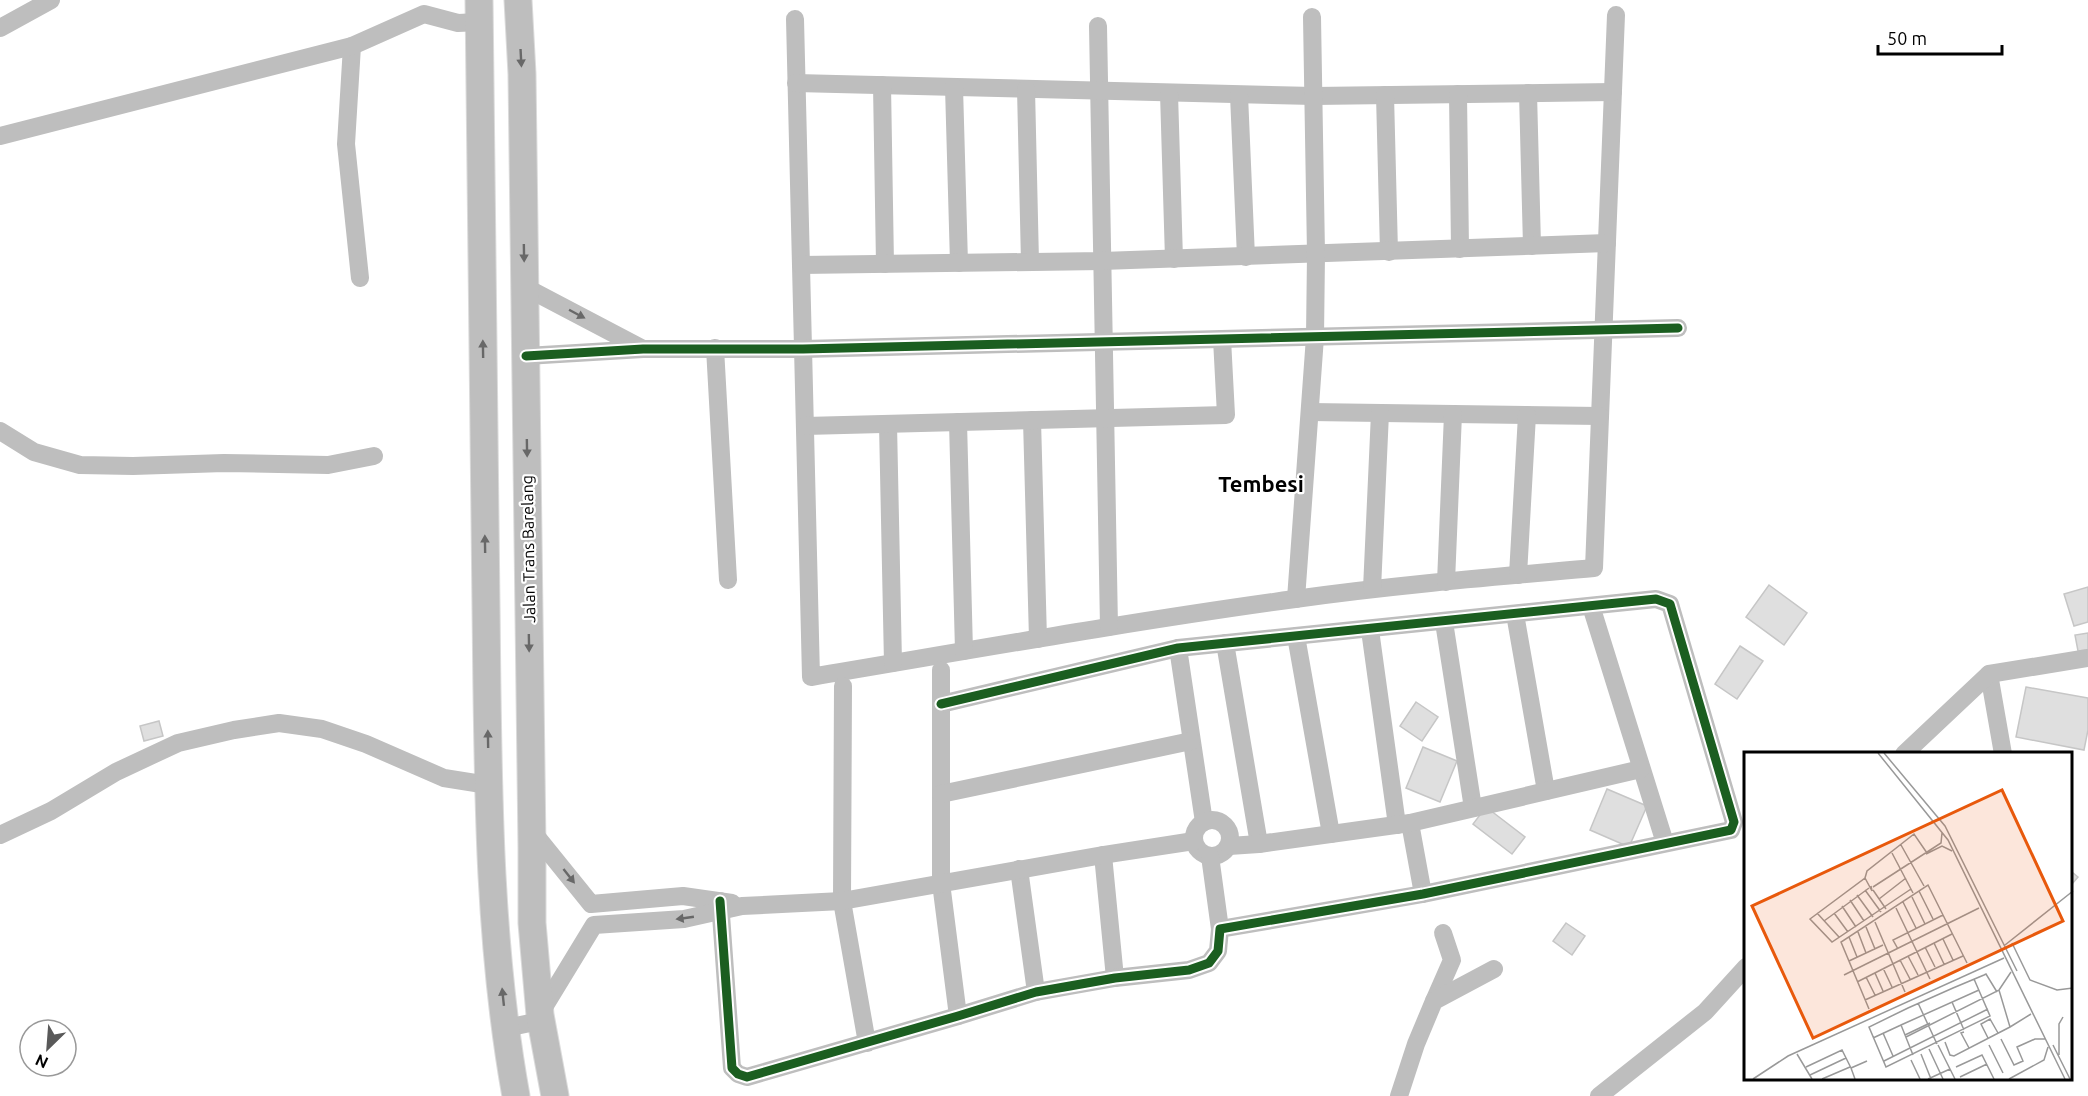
<svg xmlns="http://www.w3.org/2000/svg" width="2088" height="1096" viewBox="0 0 2088 1096" font-family="Ubuntu,sans-serif">
	<style>
		.building { fill: #dfdfdf; stroke: #c6c6c6; stroke-width: 1.5 }
		.lines { fill: none; stroke-linecap: round; stroke-linejoin: round }
		.highway-casing { stroke: #dbdbdb; stroke-width: 29 }
		.minor { stroke: #bebebe; stroke-width: 18 }
		.highway { stroke: #bebebe; stroke-width: 27 }
		.cycleway-casing { stroke: #fff; stroke-width: 13 }
		.cycleway { stroke: #1b5e20; stroke-width: 9 }
		.oneway { fill: #686868 }
		.labels { text-anchor: middle; stroke-width: 4.5; stroke-linejoin: round; paint-order: stroke }
		.street-label { font-size: 16px; fill: #000; stroke: #fff }
		.district-label { font-size: 22px; font-weight: bold; fill: #000; stroke: #fff }
		.inset-road { fill: none; stroke: #999; stroke-width: 1.5 }
		.view { fill: #e8590c; fill-opacity: 0.15; stroke: #e8590c; stroke-width: 3 }
		.inset-edge { fill: none; stroke: #000; stroke-width: 3 }
	</style>
	<rect width="100%" height="100%" fill="#fff"/>
	<!-- building -->
	<g class="building">
		<polygon points="1769,585 1807,613 1784,645 1746,617"/>
		<polygon points="2088,587 2088,622 2074,626 2064,594"/>
		<polygon points="2088,633 2088,650 2078,651 2075,635"/>
		<polygon points="1740,646 1763,661 1737,699 1715,684"/>
		<polygon points="2026,687 2088,698 2088,730 2084,750 2016,737"/>
		<polygon points="1416,702 1438,717 1422,741 1400,726"/>
		<polygon points="159,721 163,736 144,741 140,726"/>
		<polygon points="1423,747 1457,761 1440,802 1406,788"/>
		<polygon points="1607,789 1647,806 1629,847 1590,830"/>
		<polygon points="1486,807 1525,837 1512,854 1473,824"/>
		<polygon points="2072,872 2078,877 2072,884"/>
		<polygon points="1566,923 1585,936 1572,955 1553,941"/>
	</g>
	<g class="lines">
		<defs>
			<g id="highway">
				<path d="M 479,0 C 482,202 484,404 486,607 C 488,769 487,936 516,1096"/>
				<polyline points="518,0 522,74 532,847 532,923 540,1015 555,1096"/>
			</g>
		</defs>
		<!-- highway casing -->
		<use href="#highway" class="highway-casing"/>
		<!-- minor -->
		<g class="minor">
			<path d="M 795,19 L 811,677 C 972,650 1134,621 1295,599 C 1394,585 1494,577 1594,568 L 1616,15"/>
			<polyline points="1098,26 1109,627"/>
			<polyline points="0,28 51,0"/>
			<polyline points="352,46 346,144 360,278"/>
			<polyline points="796,83 1314,96 1613,92"/>
			<polyline points="882,85 885,264"/>
			<polyline points="954,87 959,263"/>
			<polyline points="1026,89 1030,262"/>
			<polyline points="1169,93 1174,259"/>
			<polyline points="1528,93 1532,246"/>
			<polyline points="1458,94 1460,249"/>
			<polyline points="1239,95 1246,257"/>
			<polyline points="1385,95 1389,252"/>
			<polyline points="0,136 352,46 424,14 458,23 479,22"/>
			<polyline points="801,265 1102,261 1607,243"/>
			<polyline points="525,287 643,349"/>
			<polyline points="715,348 728,580"/>
			<polyline points="526,356 643,349 803,349 1678,328"/>
			<polyline points="1310,412 1600,416"/>
			<polyline points="1032,420 1038,639"/>
			<polyline points="958,422 964,651"/>
			<polyline points="888,424 893,663"/>
			<polyline points="805,426 1226,415 1222,339"/>
			<polyline points="0,431 34,452 80,465 133,466 224,463 328,465 374,456"/>
			<polyline points="1518,575 1527,415"/>
			<polyline points="1446,582 1453,414"/>
			<polyline points="1372,589 1380,413"/>
			<polyline points="1296,599 1315,337 1316,254 1312,17"/>
			<polyline points="1591,606 1665,843"/>
			<polyline points="1515,614 1546,791"/>
			<polyline points="1444,622 1473,808"/>
			<polyline points="1370,630 1397,825"/>
			<polyline points="1296,636 1331,834"/>
			<polyline points="1225,643 1259,844"/>
			<polyline points="1178,648 1204,822"/>
			<polyline points="941,670 941,883 958,1016"/>
			<polyline points="1989,674 2003,754"/>
			<polyline points="843,686 842,901 867,1043"/>
			<polyline points="1904,754 1989,674 2088,658"/>
			<polyline points="941,794 1191,741"/>
			<circle cx="1212" cy="838" r="18"/>
			<polyline points="1410,823 1423,894"/>
			<polyline points="532,831 591,904 683,896 732,903"/>
			<polyline points="0,835 51,811 116,772 178,743 234,730 279,723 322,729 366,744 444,778 488,785"/>
			<polyline points="1229,846 1259,844 1410,823 1641,769"/>
			<polyline points="1103,855 1115,978"/>
			<polyline points="1210,856 1220,929"/>
			<polyline points="1019,869 1036,992"/>
			<polyline points="720,901 732,1068 738,1074 747,1077 958,1016 1036,992 1115,978 1189,970 1209,963 1218,951 1220,929 1423,894 1731,830 1734,822 1670,604 1656,599 1178,648 941,704"/>
			<polyline points="1434,1001 1452,960 1443,933"/>
			<polyline points="506,1028 535,1022 594,925 684,919 742,906 842,901 1103,855 1194,841"/>
			<polyline points="1399,1096 1416,1044 1434,1001 1494,969"/>
			<polyline points="1599,1096 1705,1012 1746,967"/>
		</g>
		<!-- highway -->
		<use href="#highway" class="highway"/>
		<defs>
			<g id="cycleway">
				<polyline points="526,356 643,349 803,349 1678,328"/>
				<polyline points="720,901 732,1068 738,1074 747,1077 958,1016 1036,992 1115,978 1189,970 1209,963 1218,951 1220,929 1423,894 1731,830 1734,822 1670,604 1656,599 1178,648 941,704"/>
			</g>
		</defs>
		<!-- cycleway casing -->
		<use href="#cycleway" class="cycleway-casing"/>
		<!-- cycleway -->
		<use href="#cycleway" class="cycleway"/>
	</g>
	<!-- one-way arrows -->
	<defs><path id="oneway-solid" d="M-6-.8H1V-3.2L6.5 0L1 3.2V.8H-6Z" transform="scale(1.5)"/></defs>
	<g class="oneway">
		<use href="#oneway-solid" transform="translate(521 58) rotate(87)"/>
		<use href="#oneway-solid" transform="translate(524 253) rotate(89)"/>
		<use href="#oneway-solid" transform="translate(577 314) rotate(28)"/>
		<use href="#oneway-solid" transform="translate(483 349) rotate(-91)"/>
		<use href="#oneway-solid" transform="translate(527 448) rotate(89)"/>
		<use href="#oneway-solid" transform="translate(485 544) rotate(-91)"/>
		<use href="#oneway-solid" transform="translate(529 643) rotate(89)"/>
		<use href="#oneway-solid" transform="translate(488 739) rotate(-91)"/>
		<use href="#oneway-solid" transform="translate(569 876) rotate(52)"/>
		<use href="#oneway-solid" transform="translate(685 918) rotate(172)"/>
		<use href="#oneway-solid" transform="translate(503 997) rotate(-96)"/>
	</g>
	<g class="labels">
		<!-- street labels -->
		<g class="street-label">
			<text transform="translate(528 549) rotate(-91)" y="6">Jalan Trans Barelang</text>
		</g>
		<!-- district labels -->
		<g class="district-label">
			<text x="1261" y="492">Tembesi</text>
		</g>
	</g>
	<!-- overview -->
	<g transform="translate(1744 752)">
		<rect width="328" height="328" fill="#fff"/>
		<path class="inset-road" d="M 134,1 L 204,88 L 321,327M 140,1 L 201,74 L 273,219M 157,93 L 180,134M 148,101 L 169,141M 182,102 L 198,94 L 208,99M 121,126 L 128,139 L 127,134M 129,135 L 197,91 L 198,81M 167,137 L 88,190 L 66,167 L 121,126 L 123,119 L 170,82 L 183,101M 121,138 L 137,160M 129,138 L 142,157M 175,139 L 189,167M 113,143 L 129,165M 168,145 L 181,172M 135,147 L 162,126M 106,148 L 120,169M 159,150 L 172,176M 98,154 L 112,175M 152,156 L 186,227M 73,161 L 95,185M 90,161 L 104,180M 80,169 L 125,136M 131,170 L 161,240M 122,175 L 131,197M 114,180 L 122,201M 105,185 L 113,205M 199,187 L 209,208M 190,191 L 200,212M 268,191 L 286,228 L 313,238 L 329,236M 261,193 L 329,139M 181,195 L 191,215M 154,197 L 149,188 L 199,163M 164,204 L 174,223M 156,208 L 166,227M 105,209 L 139,193M 139,216 L 148,235M 131,221 L 139,239M 100,223 L 235,156M 122,225 L 131,243M 230,227 L 246,264 L 142,315 L 125,275 L 164,256 L 209,236 L 240,223 L 242,222 L 253,240M 113,230 L 208,182M 255,238 L 267,220M 121,248 L 219,204M 208,250 L 220,278M 174,251 L 193,292M 125,257 L 97,190 L 184,133 L 223,211M 266,275 L 287,262M 220,280 L 217,281 L 225,296M 139,281 L 149,304M 161,283 L 186,271M 162,285 L 255,238 L 266,275 L 210,304 L 206,303 L 201,290M 129,286 L 157,273M 244,286 L 237,272 L 246,267 L 254,281M 257,287 L 270,313 L 279,309 L 273,295 L 291,287 L 301,287M 194,293 L 211,327M 245,293 L 259,321M 309,293 L 326,327M 185,297 L 199,327M 53,302 L 68,327M 177,302 L 187,327M 169,303 L 157,273 L 235,238M 315,303 L 315,272 L 319,265M 167,308 L 176,327M 140,309 L 244,257M 62,315 L 98,298 L 107,316M 212,315 L 238,303 L 250,327M 66,323 L 102,306M 216,325 L 243,312M 9,327 L 44,304 L 260,206M 78,327 L 106,315M 111,327 L 107,316 L 123,309M 184,327 L 206,317M 265,327 L 300,308 L 304,295"/>
		<path class="view" d="M 258,38 L 319,169 L 69,286 L 8,154 Z"/>
		<rect width="328" height="328" class="inset-edge"/>
	</g>
	<!-- north arrow -->
	<g transform="translate(48 1048) rotate(205)"><circle r="28" fill="#ffffff" stroke="#999999" stroke-width="1.5"/>
	<path d="M0-4.5L10 22L0 15L-10 22Z" fill="#595959"/>
	<text y="-9" font-size="16" font-weight="bold" text-anchor="middle" fill="#000000">N</text>
	</g>
	<!-- scale -->
	<path d="M1878 45v9h124v-9" fill="none" stroke="#000000" stroke-width="3"/>
	<text x="1887" y="45" font-size="18" fill="#000000" stroke="#ffffff" stroke-width="4.5" paint-order="stroke">50 m</text>
</svg>
